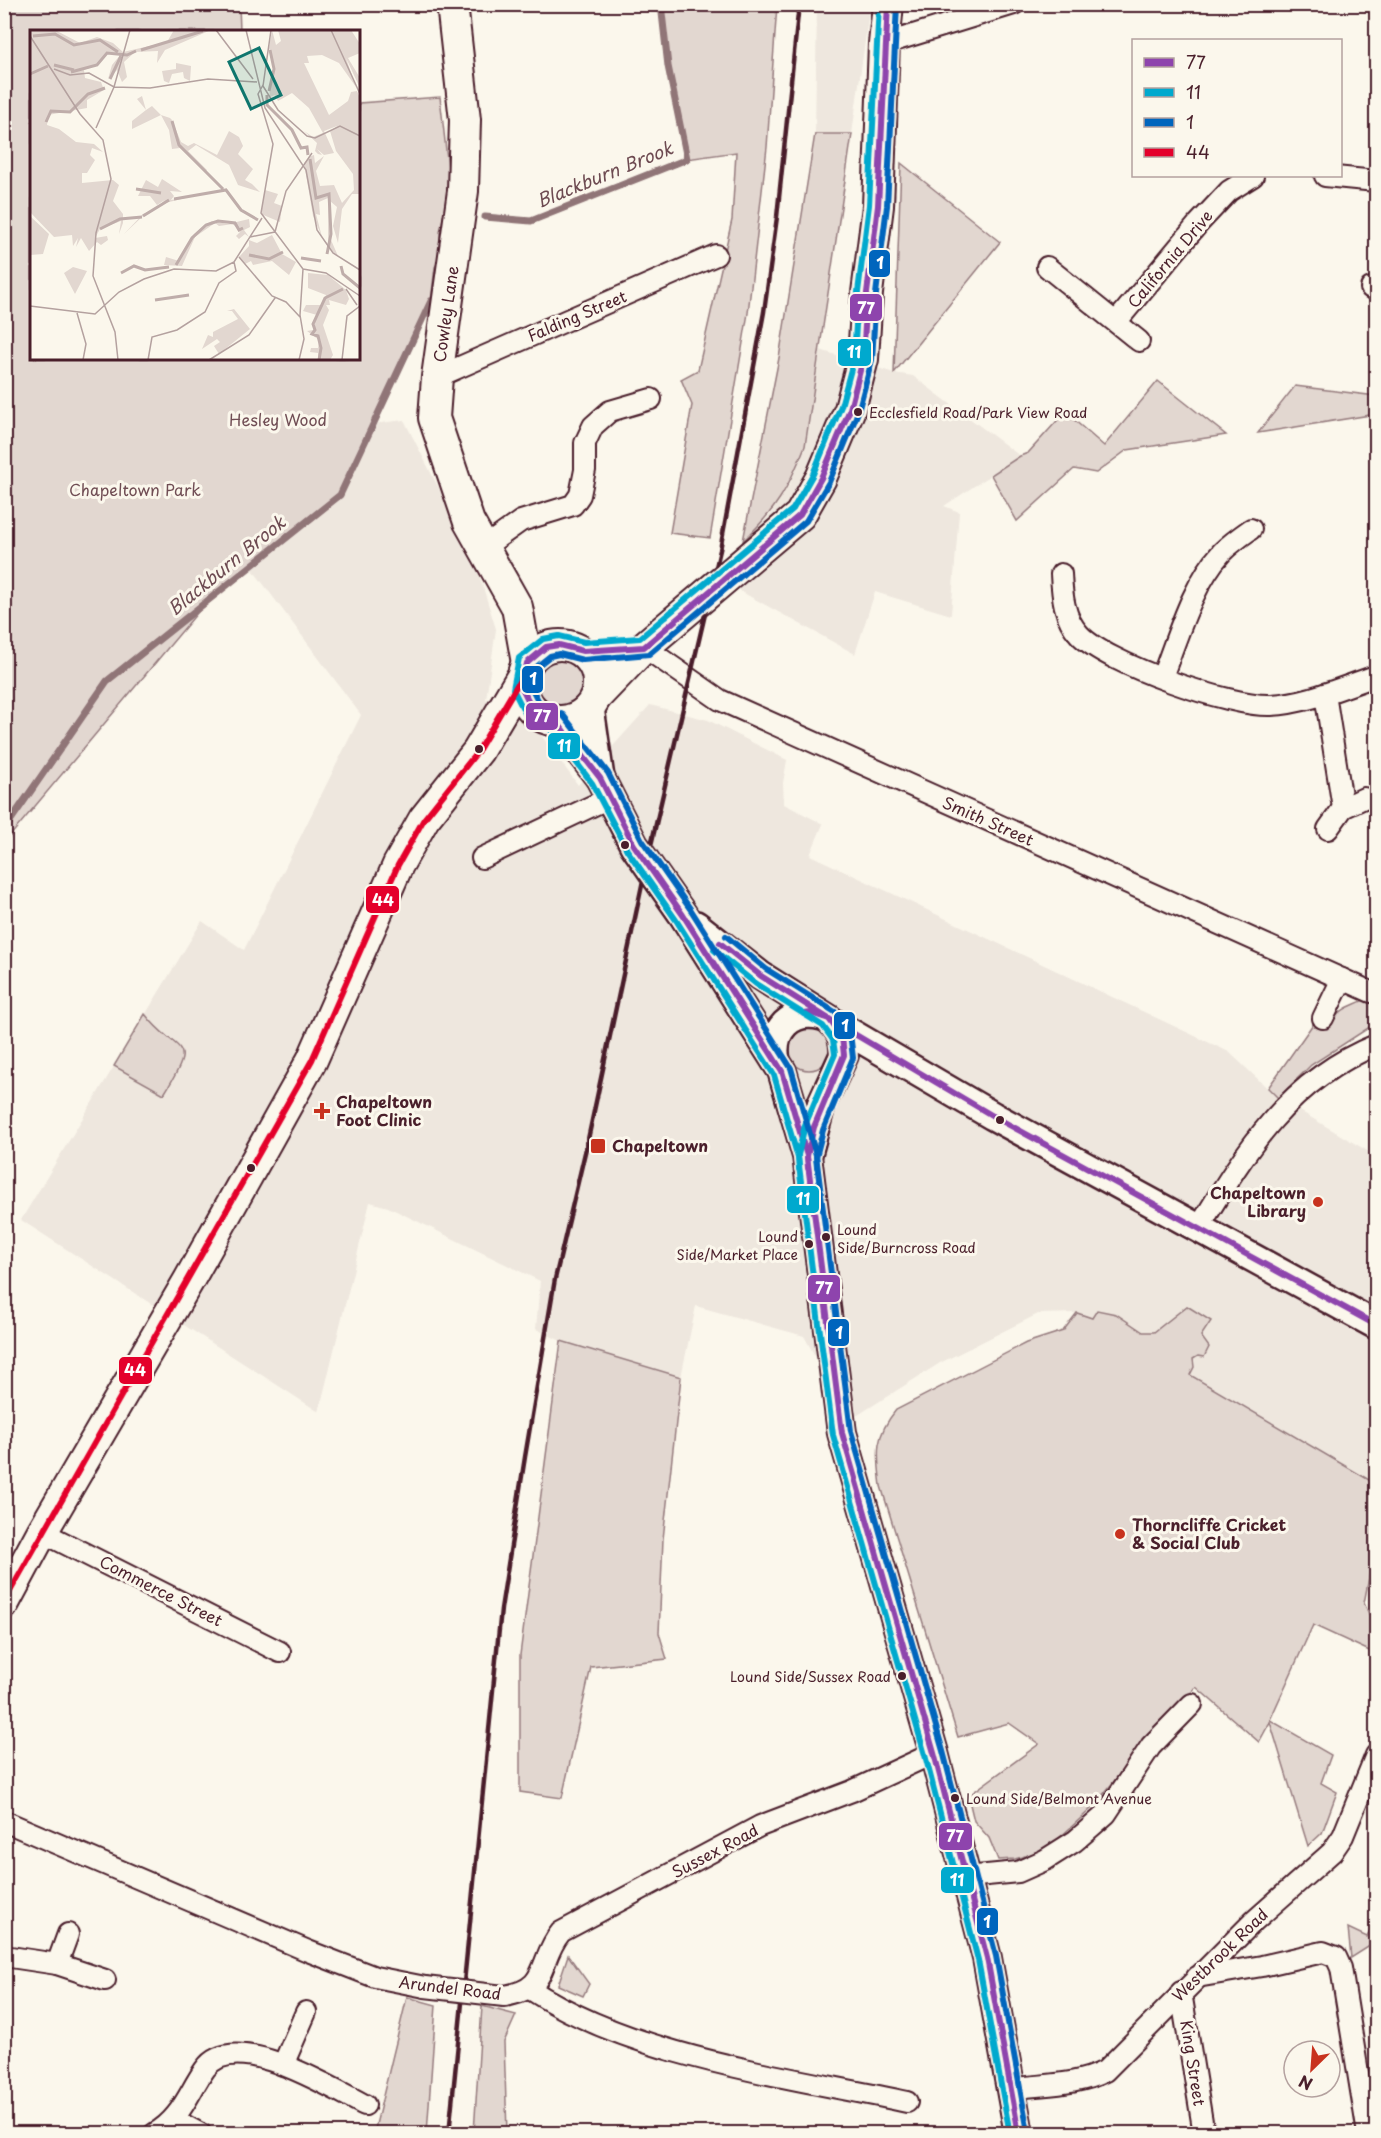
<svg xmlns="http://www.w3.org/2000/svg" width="1381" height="2138" viewBox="0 0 1381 2138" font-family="'Playpen Sans',sans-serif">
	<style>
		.built { fill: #eee7de }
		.green { fill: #e2d7d0; stroke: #967b7e; stroke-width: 1.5 }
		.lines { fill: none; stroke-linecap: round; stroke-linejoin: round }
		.stream { stroke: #907477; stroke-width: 7 }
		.street-casing { stroke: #4a1f2b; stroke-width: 24 }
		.secondary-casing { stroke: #4a1f2b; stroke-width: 32 }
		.primary-casing { stroke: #4a1f2b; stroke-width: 34 }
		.street { stroke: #fbf7ec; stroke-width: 20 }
		.secondary { stroke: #fbf7ec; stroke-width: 27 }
		.primary { stroke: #fbf7ec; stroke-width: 30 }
		.rail { stroke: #4a1f2b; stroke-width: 4.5 }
		.street-bridge-casing { stroke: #4a1f2b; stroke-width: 24; stroke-linecap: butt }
		.street-bridge { stroke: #fbf7ec; stroke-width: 20 }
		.bus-1-casing { stroke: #fbf7ec; stroke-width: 10 }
		.bus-2-casing { stroke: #fbf7ec; stroke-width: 10 }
		.bus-3-casing { stroke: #fbf7ec; stroke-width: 10 }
		.bus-4-casing { stroke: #fbf7ec; stroke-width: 10 }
		.bus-1 { stroke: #8e44ad; stroke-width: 6 }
		.bus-2 { stroke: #00a9ce; stroke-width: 6 }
		.bus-3 { stroke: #0065bd; stroke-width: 6 }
		.bus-4 { stroke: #e4002b; stroke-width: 6 }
		.bus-dot { fill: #4a1f2b; stroke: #fbf7ec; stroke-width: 2 }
		.poi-dot { fill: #c8321e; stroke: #fbf7ec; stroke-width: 2 }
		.labels { text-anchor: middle; stroke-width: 6; stroke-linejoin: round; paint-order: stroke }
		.bus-label { font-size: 14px; fill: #4a1f2b; stroke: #fbf7ec; text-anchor: start }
		.street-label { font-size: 16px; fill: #4a1f2b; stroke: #fbf7ec }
		.park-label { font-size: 16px; fill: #704d54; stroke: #fbf7ec }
		.poi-label { font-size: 16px; font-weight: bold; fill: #4a1f2b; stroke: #fbf7ec; text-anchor: start }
		.water-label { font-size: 18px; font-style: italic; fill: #6d4a51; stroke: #fbf7ec }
		.inset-river { fill: none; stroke: #bfadaa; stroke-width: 3 }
		.inset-road { fill: none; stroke: #b4a19f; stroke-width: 1.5 }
		.view { fill: #0f766e; fill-opacity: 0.15; stroke: #0f766e; stroke-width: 3 }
		.inset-edge { fill: none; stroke: #4a1f2b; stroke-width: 3 }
		.line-badge { stroke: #fbf7ec; stroke-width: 2 }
		.badge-label { font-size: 16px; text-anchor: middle; font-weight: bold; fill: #fff }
	</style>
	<rect width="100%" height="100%" fill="#fbf7ec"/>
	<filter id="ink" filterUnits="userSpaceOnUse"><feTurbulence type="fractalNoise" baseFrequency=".0167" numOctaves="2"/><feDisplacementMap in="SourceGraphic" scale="12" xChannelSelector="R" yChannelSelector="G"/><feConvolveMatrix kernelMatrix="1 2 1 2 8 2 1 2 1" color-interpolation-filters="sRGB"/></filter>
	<g filter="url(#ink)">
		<!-- built -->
		<g class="built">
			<polygon points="817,5 870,5 852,134 815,134"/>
			<polygon points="820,350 894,373 913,376 1020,456 944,506 959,512 951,615 875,592 855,654 740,591 743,541 770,515 790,484 805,446"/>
			<polygon points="404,420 473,555 496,629 486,699 541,735 578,785 650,705 708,720 787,760 783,783 784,804 823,824 810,855 1229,1052 1278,1098 1376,1156 1376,1484 1092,1319 1077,1313 1038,1314 940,1363 850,1420 804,1336 696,1306 681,1377 561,1341 536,1329 540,1281 388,1207 370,1202 319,1412 21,1220 202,921 244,950 361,715 250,566 338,495 373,424"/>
		</g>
		<!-- green -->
		<g class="green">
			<polygon points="5,5 239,5 240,31 32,32 32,358 358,358 359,103 440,97 450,186 440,232 439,260 435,267 431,301 340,495 208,600 5,842"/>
			<polygon points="661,5 777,5 767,147 748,313 710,538 670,533 692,405 681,379 698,370 732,220 736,152 687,159 668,66"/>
			<path d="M 815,134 L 852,134 L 805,446 C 788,489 776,510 743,541 L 779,358 Z"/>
			<polygon points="901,163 1000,242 894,373"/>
			<polygon points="1158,381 1226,435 1127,450 1096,473 1074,469 1017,521 991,475 1020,456 1028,453 1065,412 1104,446"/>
			<polygon points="1295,386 1376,396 1376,414 1258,433"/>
			<circle cx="561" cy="683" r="24"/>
			<path d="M 1376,993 L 1376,1023 L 1311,1065 L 1278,1098 L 1268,1088 L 1313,1024 L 1327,1029 C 1344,1001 1353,1009 1376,993 Z"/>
			<path d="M 145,1014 C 177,1056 200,1037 164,1094 L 114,1066 Z"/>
			<circle cx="809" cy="1049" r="21"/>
			<path d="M 1187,1306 L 1211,1321 L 1201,1336 L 1209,1347 L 1204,1357 L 1198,1356 L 1193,1359 L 1194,1367 L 1190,1375 L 1376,1484 L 1376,1542 L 1364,1603 L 1374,1625 L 1370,1633 L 1376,1637 L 1376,1654 L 1313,1625 L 1270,1720 L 1331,1755 L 1321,1783 L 1337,1792 L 1322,1833 L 1308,1846 L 1270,1722 L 1259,1742 L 1196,1687 L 1157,1729 L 1092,1808 L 1046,1850 L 1015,1859 L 998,1860 L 989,1838 L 974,1821 L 968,1796 L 1039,1744 L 1009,1723 L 958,1737 L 881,1486 C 877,1454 874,1437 896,1410 L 1026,1343 L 1063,1331 L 1077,1313 L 1092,1318 L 1097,1310 L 1116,1314 L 1143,1332 L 1154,1332 Z"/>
			<polygon points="561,1341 681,1377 663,1539 659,1633 667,1659 591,1667 562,1798 520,1792 520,1655"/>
			<polygon points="1376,1920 1376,1942 1351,1958 1348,1928 1367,1937"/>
			<polygon points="568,1955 589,1984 583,1996 558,1985"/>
			<polygon points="407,1997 436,2005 427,2133 374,2133"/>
			<polygon points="482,2006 516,2015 504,2042 507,2133 474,2133"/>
		</g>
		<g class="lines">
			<!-- stream -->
			<g class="stream">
				<polyline points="485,217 531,221 687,159 668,66 661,4"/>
				<polyline points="4,830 107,681 340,495 431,301"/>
			</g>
			<defs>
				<g id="street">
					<polyline points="884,44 1014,4"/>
					<polyline points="1325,176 1376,181"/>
					<polyline points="1047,267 1139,341"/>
					<polyline points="1371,288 1376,289"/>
					<polyline points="1117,321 1198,224 1229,191 1253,176"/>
					<polyline points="437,377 716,255"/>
					<polyline points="483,548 521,521 573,505 580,495 585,470 585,443 593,426 610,411 651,399"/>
					<path d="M 1061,574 C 1062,595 1064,618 1079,634 C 1106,664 1231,707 1271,705 C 1308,703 1342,687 1376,676"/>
					<polyline points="644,647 720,700 1371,992"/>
					<path d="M 1162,677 C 1178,636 1192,585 1222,552 C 1230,544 1241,536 1251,529"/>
					<polyline points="1325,694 1343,808"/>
					<polyline points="1328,829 1343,808 1364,798"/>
					<polyline points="482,858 609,798"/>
					<polyline points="1323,1018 1342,979"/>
					<path d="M 1200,1226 C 1246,1150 1289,1080 1376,1045"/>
					<polyline points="42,1532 280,1652"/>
					<polyline points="4,1821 308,1951 375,1977 425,1987"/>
					<polyline points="966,1877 1018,1872 1045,1860 1075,1841 1106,1814 1151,1746 1192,1704"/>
					<polyline points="4,1956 57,1964 105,1980"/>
					<polyline points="57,1964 68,1934"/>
					<polyline points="1197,1977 1262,1966 1323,1952 1336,1957 1341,1968 1368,2134"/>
					<path d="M 530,1989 C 633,2057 786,2076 907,2102"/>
					<polyline points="1181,1992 1204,2134"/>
					<path d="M 504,1996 C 551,1989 537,1961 561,1932 L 760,1826 L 852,1791 L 934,1753"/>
					<polyline points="283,2065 306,2012"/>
					<path d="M 1011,2089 C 1043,2084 1076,2086 1105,2071 L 1254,1921 L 1332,1852 L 1343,1836 L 1376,1755"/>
					<polyline points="175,2120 201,2134"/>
					<path d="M 154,2134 C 182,2118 188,2093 205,2069 C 234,2027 331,2088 365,2105"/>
				</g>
				<g id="secondary">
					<polyline points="590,708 600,778"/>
					<polyline points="556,721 600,778 634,845 683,915 782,1071 807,1156 842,1433 934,1753 987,1958 1019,2134"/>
					<path d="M 696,925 L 761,976 L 829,1019 C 840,1029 845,1039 844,1055 L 821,1105 L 808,1153"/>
					<polyline points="832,1022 993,1116 1376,1325"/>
					<path d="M 776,1061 C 770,1030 791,1008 822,1016"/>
				</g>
				<g id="primary">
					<polyline points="452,4 465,120 463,191 437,377 434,418 469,522 517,607 527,663"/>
					<circle cx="560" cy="683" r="38"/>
					<polyline points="596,697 644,647 800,515 821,478 850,409 863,359 867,293 878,206 884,44 888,4"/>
					<polyline points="4,1603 42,1532 189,1280 312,1060 398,865 424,819 478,751 523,675"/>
				</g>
			</defs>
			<!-- street casing -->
			<use href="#street" class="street-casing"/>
			<!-- secondary casing -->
			<use href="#secondary" class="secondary-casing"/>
			<!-- primary casing -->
			<use href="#primary" class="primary-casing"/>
			<!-- street -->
			<use href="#street" class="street"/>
			<!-- secondary -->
			<use href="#secondary" class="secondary"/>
			<!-- primary -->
			<use href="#primary" class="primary"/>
			<!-- rail -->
			<polyline class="rail" points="449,2134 501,1609 525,1457 555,1279 587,1144 645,871 720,550 764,312 777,217 799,4"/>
			<defs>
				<polyline id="street-bridge" points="425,1987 504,1996"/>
			</defs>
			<!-- street-bridge casing -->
			<use href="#street-bridge" class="street-bridge-casing"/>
			<!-- street-bridge -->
			<use href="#street-bridge" class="street-bridge"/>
			<defs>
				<g id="bus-1">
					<polyline points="888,4 878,206 867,293 863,359 850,409 821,478 800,515 644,647 583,651 559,645 546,647 527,663 522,688 533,710 544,718 556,721 600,778 634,845 683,915 782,1071 807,1156 842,1433 934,1753 987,1958 1019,2134"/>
					<polyline points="720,943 761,976 829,1019 842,1037 844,1055 814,1127 807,1156 808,1168"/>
					<polyline points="804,1014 811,1013 829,1019 993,1116 1376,1325"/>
				</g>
				<g id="bus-2">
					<polyline points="879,4 869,205 858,292 854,358 841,406 813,474 793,509 640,638 584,642 559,636 543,639 519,658 513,689 526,715 539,726 551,729 592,783 627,850 676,920 774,1075 798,1158 833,1435 925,1755 978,1960 1010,2134"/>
					<polyline points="714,950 756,984 823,1026 833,1040 835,1054 805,1125 798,1155 799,1169"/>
				</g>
				<g id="bus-3">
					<polyline points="897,5 887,206 876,294 872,360 858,412 829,482 806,521 649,654 583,660 559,654 550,656 535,668 531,687 540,704 563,715 608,773 642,840 691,910 791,1068 816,1155 851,1431 943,1751 996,1956 1028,2132"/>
					<polyline points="726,936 766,969 835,1012 850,1033 853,1058 823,1130 816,1157 817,1167"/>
				</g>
				<polyline id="bus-4" points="4,1602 312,1060 398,865 424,819 478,751 523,675"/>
			</defs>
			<!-- bus-1 casing -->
			<use href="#bus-1" class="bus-1-casing"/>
			<!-- bus-2 casing -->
			<use href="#bus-2" class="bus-2-casing"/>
			<!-- bus-3 casing -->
			<use href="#bus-3" class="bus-3-casing"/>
			<!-- bus-4 casing -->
			<use href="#bus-4" class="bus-4-casing"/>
			<!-- bus-1 -->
			<use href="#bus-1" class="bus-1"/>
			<!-- bus-2 -->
			<use href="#bus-2" class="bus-2"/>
			<!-- bus-3 -->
			<use href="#bus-3" class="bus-3"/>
			<!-- bus-4 -->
			<use href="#bus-4" class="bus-4"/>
		</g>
	</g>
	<!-- markers -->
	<g class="bus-dot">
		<circle cx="858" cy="412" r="5"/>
		<circle cx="479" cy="749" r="5"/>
		<circle cx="625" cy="845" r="5"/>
		<circle cx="1000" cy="1120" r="5"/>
		<circle cx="251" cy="1168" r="5"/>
		<circle cx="826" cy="1237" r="5"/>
		<circle cx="809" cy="1244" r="5"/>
		<circle cx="902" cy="1676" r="5"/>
		<circle cx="955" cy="1798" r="5"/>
	</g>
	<g class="poi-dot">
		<path d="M319 1102h6v6h6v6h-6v6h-6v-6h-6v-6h6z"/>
		<rect x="590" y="1138" width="16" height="16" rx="3"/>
		<circle cx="1318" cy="1202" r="6"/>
		<circle cx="1120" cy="1534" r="6"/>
	</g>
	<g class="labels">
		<!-- bus labels -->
		<g class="bus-label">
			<text x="869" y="418">Ecclesfield Road/Park View Road</text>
			<text x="837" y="1235">Lound<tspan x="837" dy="18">Side/Burncross Road</tspan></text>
			<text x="798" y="1242" text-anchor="end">Lound<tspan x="798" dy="18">Side/Market Place</tspan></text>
			<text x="891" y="1682" text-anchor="end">Lound Side/Sussex Road</text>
			<text x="966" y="1804">Lound Side/Belmont Avenue</text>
		</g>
		<!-- street labels -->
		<g class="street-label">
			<text transform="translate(1170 259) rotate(-50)" y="6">California Drive</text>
			<text transform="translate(446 314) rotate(-82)" y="6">Cowley Lane</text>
			<text transform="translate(577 316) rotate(-23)" y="6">Falding Street</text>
			<text transform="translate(988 821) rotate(24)" y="6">Smith Street</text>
			<text transform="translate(161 1591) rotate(27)" y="6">Commerce Street</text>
			<text transform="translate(715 1851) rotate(-28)" y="6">Sussex Road</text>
			<text transform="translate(1220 1955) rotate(-44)" y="6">Westbrook Road</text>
			<text transform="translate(450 1988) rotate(7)" y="6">Arundel Road</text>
			<text transform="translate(1193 2063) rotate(81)" y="6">King Street</text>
		</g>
		<!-- park labels -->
		<g class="park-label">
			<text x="278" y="426">Hesley Wood</text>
			<text x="135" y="496">Chapeltown Park</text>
		</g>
		<!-- poi labels -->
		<g class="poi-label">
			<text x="336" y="1108">Chapeltown<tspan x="336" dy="18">Foot Clinic</tspan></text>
			<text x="612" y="1152">Chapeltown</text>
			<text x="1306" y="1199" text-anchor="end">Chapeltown<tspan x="1306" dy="18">Library</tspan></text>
			<text x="1132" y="1531">Thorncliffe Cricket<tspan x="1132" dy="18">&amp; Social Club</tspan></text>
		</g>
		<!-- water labels -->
		<g class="water-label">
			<text transform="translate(605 175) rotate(-22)" y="6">Blackburn Brook</text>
			<text transform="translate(227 566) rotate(-39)" y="6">Blackburn Brook</text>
		</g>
	</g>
	<!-- overview -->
	<g transform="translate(30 30)">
		<rect width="330" height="330" fill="#fbf7ec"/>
		<path d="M 0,0 L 27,1 L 50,13 L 67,7 L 83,13 L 93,22 L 137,12 L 144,0 L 181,0 L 135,20 L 127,33 L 128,21 L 105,22 L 94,32 L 97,47 L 92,52 L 87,40 L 78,49 L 82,35 L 91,24 L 77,24 L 68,35 L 54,40 L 55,48 L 71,52 L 74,60 L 57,70 L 57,78 L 18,85 L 17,95 L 29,99 L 46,112 L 64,114 L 73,122 L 62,118 L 60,125 L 65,130 L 57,143 L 52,143 L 52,153 L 83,150 L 89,155 L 83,171 L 93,184 L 93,193 L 89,204 L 91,191 L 70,199 L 65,208 L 77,206 L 78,210 L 71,215 L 67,212 L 59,221 L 51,208 L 46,217 L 48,208 L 43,216 L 42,205 L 24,207 L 0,182 ZM 242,0 L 246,15 L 251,11 L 248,0 L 321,0 L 330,14 L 330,23 L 318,28 L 330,48 L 330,58 L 316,28 L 326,57 L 309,33 L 292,25 L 277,26 L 279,33 L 274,33 L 299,85 L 318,71 L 321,62 L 327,61 L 330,68 L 330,164 L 322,164 L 312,179 L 308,213 L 303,196 L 307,177 L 300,171 L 301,210 L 308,226 L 301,220 L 292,208 L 298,214 L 298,168 L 289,172 L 290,185 L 286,184 L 292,207 L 283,186 L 274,133 L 281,126 L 284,125 L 285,133 L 294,126 L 286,141 L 290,156 L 304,155 L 312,173 L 324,160 L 323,144 L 306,121 L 300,101 L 307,96 L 294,101 L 304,123 L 294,125 L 287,119 L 292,125 L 288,124 L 285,121 L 287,113 L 274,101 L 283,107 L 293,103 L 279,78 L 262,63 L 248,71 L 245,65 L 240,67 L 239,57 L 244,40 L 239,18 ZM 146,33 L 161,36 L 160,51 L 154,48 L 153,42 L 142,44 L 139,53 L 134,51 L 132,41 L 146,39 ZM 112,66 L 116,80 L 122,76 L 131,85 L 102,99 L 102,91 L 116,80 L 107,69 ZM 131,85 L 140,88 L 142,90 L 151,112 L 158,116 L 164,113 L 187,125 L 199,101 L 209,107 L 213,116 L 208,124 L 223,139 L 215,150 L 222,154 L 230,162 L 208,155 L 199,135 L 166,115 L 158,121 L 177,140 L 175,142 L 150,118 L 142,119 L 139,100 ZM 132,149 L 152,162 L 140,161 L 144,166 L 141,170 L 172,164 L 135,173 L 113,186 L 94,204 L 113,184 L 127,178 L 135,170 L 127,175 L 120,166 L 108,166 L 116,150 L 128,157 ZM 235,160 L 248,164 L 244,173 L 252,176 L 250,192 L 231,184 ZM 0,186 L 19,204 L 13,224 L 0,225 ZM 219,189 L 220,197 L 214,200 L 219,207 L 215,204 L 209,209 L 206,206 L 210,202 L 203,194 L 189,196 L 185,193 L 165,207 L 152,236 L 134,235 L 136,227 L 149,231 L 164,204 L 176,194 L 182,191 L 198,194 ZM 242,205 L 252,224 L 266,232 L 259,245 L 242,231 L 223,235 L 221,231 L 215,234 L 209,227 L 219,216 L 219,210 L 227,213 ZM 43,237 L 57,241 L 45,264 L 34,243 ZM 278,243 L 298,245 L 316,260 L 319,269 L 316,275 L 299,270 L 300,275 L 296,275 L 299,280 L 293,295 L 303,325 L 300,330 L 288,330 L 288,323 L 280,322 L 281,318 L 288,318 L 289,310 L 277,301 L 283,300 L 287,285 L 273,281 L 276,275 L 291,275 L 296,265 L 278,258 ZM 204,279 L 220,299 L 189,324 L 184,316 L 190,312 L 187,309 L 172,319 L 178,305 L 183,307 L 183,302 L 208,289 L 202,281 L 197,281 Z" fill="#e2d7d0"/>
		<path class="inset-river" d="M 3,6 L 25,4 L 44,15 L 70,10 L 88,22M 111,20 L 173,1M 24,35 L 44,40M 41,42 L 67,35 L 77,23 L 97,25 L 106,21M 0,44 L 18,36M 80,49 L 91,26M 239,61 L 244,39 L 240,20M 237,65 L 237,75 L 262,100 L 271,118 L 277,117 L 278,125M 142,91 L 149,115 L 193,159M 16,92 L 21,81 L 40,82 L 58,64 L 75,58M 280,129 L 286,168 L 299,164 L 301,204 L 297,224M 106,159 L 131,163M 144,169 L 196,160 L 211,180 L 228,190M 113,186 L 139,170M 70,199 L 90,189 L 112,187M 219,225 L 239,229 L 253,222M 271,228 L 291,231M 146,235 L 162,208 L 176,195 L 188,191 L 205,193 L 209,200 L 213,198M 311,236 L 313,244 L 330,258M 91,243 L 104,236 L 115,240 L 139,237M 125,270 L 159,265M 289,330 L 291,318 L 288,306 L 282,304 L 285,300 L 283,294 L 295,268 L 313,259"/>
		<path class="inset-road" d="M 186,0 L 223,49M 216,0 L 235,78 L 276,140 L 287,200 L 303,223 L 330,240M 301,0 L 330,64M 0,6 L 50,84 L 73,110 L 81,149 L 66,203 L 63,246 L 85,302 L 88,330M 24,39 L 40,45 L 59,43 L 84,57 L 120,58 L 178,49 L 227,52M 233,55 L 228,64 L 243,114 L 231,183 L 273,239 L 270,285 L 274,309 L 269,330M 233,56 L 248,80 L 277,106 L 285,108 L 310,96 L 330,106M 233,56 L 241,0M 66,98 L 84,57 L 100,0M 245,202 L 256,161 L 282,123M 220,207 L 245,202M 209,227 L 242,266 L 256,272 L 270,287M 273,239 L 296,243 L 330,266M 316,259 L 327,275M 0,276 L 65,284 L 89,262 L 114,249 L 144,239 L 186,241 L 204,232M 47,283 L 56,314 L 53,330M 118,330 L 122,307 L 147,300 L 175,282 L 189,253 L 206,241 L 204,232 L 232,188M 179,330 L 219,305 L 245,268M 312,330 L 317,286 L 330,276"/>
		<path class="view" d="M 229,18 L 251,65 L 221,79 L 199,32 Z"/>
		<rect width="330" height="330" class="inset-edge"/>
	</g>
	<g class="line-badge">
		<rect x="868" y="249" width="23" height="29" rx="6" fill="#0065bd"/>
		<rect x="849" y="293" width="34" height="29" rx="6" fill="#8e44ad"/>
		<rect x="837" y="338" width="35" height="29" rx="6" fill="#00a9ce"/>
		<rect x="521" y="665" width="23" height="29" rx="6" fill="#0065bd"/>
		<rect x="525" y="702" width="34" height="29" rx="6" fill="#8e44ad"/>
		<rect x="547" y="732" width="34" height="28" rx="6" fill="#00a9ce"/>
		<rect x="365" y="885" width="35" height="29" rx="6" fill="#e4002b"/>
		<rect x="833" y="1011" width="23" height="29" rx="6" fill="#0065bd"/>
		<rect x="786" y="1185" width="34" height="29" rx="6" fill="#00a9ce"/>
		<rect x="807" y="1274" width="34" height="29" rx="6" fill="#8e44ad"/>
		<rect x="827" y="1318" width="23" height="29" rx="6" fill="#0065bd"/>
		<rect x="118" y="1356" width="35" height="29" rx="6" fill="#e4002b"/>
		<rect x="938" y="1822" width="35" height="29" rx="6" fill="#8e44ad"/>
		<rect x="940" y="1866" width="35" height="28" rx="6" fill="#00a9ce"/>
		<rect x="976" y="1907" width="23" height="29" rx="6" fill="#0065bd"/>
	</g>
	<g class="badge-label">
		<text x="880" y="269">1</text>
		<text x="866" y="314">77</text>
		<text x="854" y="358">11</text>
		<text x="533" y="685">1</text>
		<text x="542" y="722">77</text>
		<text x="564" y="752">11</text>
		<text x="383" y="906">44</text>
		<text x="845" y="1032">1</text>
		<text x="803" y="1205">11</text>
		<text x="824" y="1294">77</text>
		<text x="839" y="1339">1</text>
		<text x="135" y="1376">44</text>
		<text x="955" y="1842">77</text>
		<text x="957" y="1886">11</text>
		<text x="987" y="1928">1</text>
	</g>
	<!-- margin -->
	<rect width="1381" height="2138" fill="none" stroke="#fbf7ec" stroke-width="24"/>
	<rect x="12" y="12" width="1357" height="2114" fill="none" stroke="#4a1f2b" stroke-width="2" filter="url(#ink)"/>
	<!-- legend -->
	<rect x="1132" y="39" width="210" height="138" fill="#fbf7ec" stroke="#b4a19f" stroke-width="1.5"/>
	<rect x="1144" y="58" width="30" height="9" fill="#8e44ad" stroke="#b4a19f" stroke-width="1.5"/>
	<text x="1186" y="69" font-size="18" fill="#4a1f2b">77</text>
	<rect x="1144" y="88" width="30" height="9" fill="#00a9ce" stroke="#b4a19f" stroke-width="1.5"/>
	<text x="1186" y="99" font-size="18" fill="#4a1f2b">11</text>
	<rect x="1144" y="118" width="30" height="9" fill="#0065bd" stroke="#b4a19f" stroke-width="1.5"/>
	<text x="1186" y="129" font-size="18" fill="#4a1f2b">1</text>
	<rect x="1144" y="148" width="30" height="9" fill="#e4002b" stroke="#b4a19f" stroke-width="1.5"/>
	<text x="1186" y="159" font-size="18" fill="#4a1f2b">44</text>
	<!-- north arrow -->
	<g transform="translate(1312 2069) rotate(205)"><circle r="28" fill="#fbf7ec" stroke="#b4a19f" stroke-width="1.5"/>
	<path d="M0-4.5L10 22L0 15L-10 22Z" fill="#c8321e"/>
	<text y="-9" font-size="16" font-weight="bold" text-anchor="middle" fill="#4a1f2b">N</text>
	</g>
</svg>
